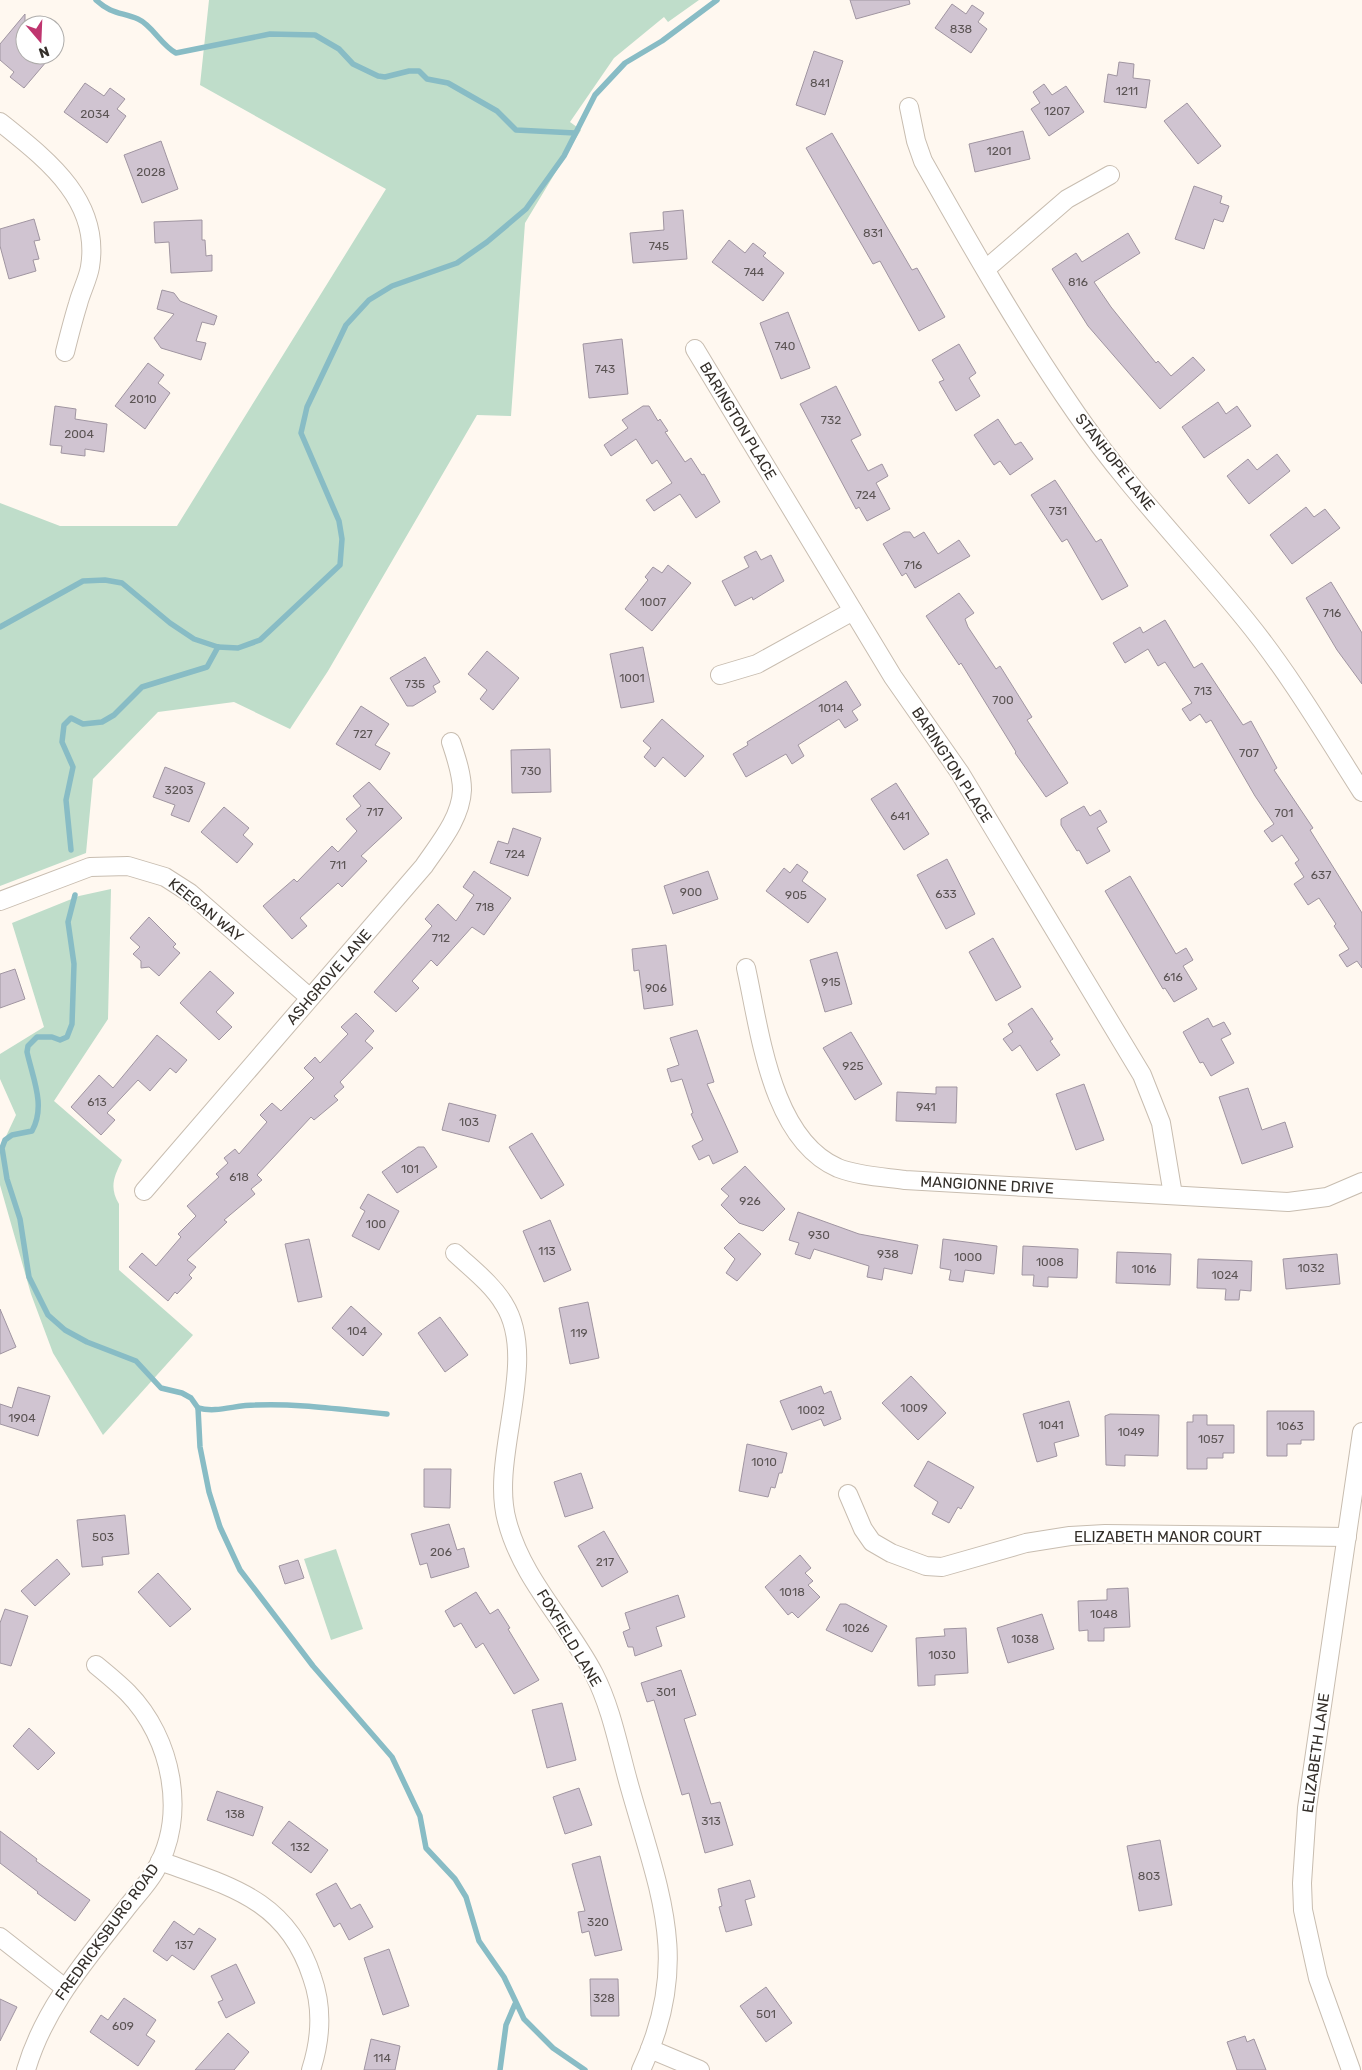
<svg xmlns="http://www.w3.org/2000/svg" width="1362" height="2070" viewBox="0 0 1362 2070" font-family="Rubik,sans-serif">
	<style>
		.green { fill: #bfddca }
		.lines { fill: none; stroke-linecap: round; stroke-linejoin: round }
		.stream { stroke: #88bcc5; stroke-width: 5.5 }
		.building { fill: #d0c4d1; stroke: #a095a1 }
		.street-casing { stroke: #c8bdb0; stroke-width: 20 }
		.street { stroke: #fff; stroke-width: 18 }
		.labels { text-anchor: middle; stroke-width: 4; stroke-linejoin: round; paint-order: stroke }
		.number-label { font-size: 12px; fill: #5b5454 }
		.street-label { font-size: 15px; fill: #342f2a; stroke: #fff }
	</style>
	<rect width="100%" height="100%" fill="#fff8f0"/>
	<!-- green -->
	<g class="green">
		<polygon points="209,0 699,0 668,22 664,17 614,58 570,122 581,130 525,223 511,416 477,415 328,671 290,729 234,702 158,712 93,779 86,853 0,886 0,503 60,526 177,526 386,189 200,85"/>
		<path d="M 111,889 L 108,1019 L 54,1101 L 122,1160 C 114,1177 109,1187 119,1204 L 119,1270 L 193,1335 L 103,1435 L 53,1353 L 31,1294 L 0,1185 L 0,1149 L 16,1115 L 0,1079 L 0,1054 L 44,1027 L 12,923 L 79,896 Z"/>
		<polygon points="336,1549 363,1629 331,1640 304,1559"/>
	</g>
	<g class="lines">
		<!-- stream -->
		<g class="stream">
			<path d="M 96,0 C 111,14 121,12 138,19 C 152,25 161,45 176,53 L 270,34 L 315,35 L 339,49 L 353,64 L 378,76 L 385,77 L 409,71 L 419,71 L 427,79 L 448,83 L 497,111 L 516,130 L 575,133"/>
			<polyline points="0,627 83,581 105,580 122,583 170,623 194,639 218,647 238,648 260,640 340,565 342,539 339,521 301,433 307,407 346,325 369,300 392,286 457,263 487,242 526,209 564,156 595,95 625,63 662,41 717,0"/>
			<polyline points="71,850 66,800 73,767 62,742 64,725 71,718 83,724 102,722 114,715 142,687 207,667 218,647"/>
			<path d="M 75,895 L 68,922 L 74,964 L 72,1024 L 67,1037 L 60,1040 L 52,1037 L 37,1037 L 28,1046 L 27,1052 C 33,1079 46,1106 32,1131 L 12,1135 L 5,1140 L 2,1148 L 7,1179 L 20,1219 L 29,1277 L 48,1315 L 65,1330 L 87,1342 L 136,1361 L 161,1388 L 182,1393 L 191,1398 L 198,1408 L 200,1447 L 209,1492 L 220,1527 L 240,1570 L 313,1666 L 392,1757 L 420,1816 L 426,1848 L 455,1879 L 466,1897 L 479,1941 L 504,1977 L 524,2019 L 553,2048 L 585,2070"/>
			<path d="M 198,1408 C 217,1413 235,1405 255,1405 C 299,1403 343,1410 387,1414"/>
			<polyline points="500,2070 506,2025 515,2004"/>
		</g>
	</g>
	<!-- building -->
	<g class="building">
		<polygon points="850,0 909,0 910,4 856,19"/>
		<polygon points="952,4 966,14 972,5 984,13 978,22 987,29 971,53 935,28"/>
		<polygon points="25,14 25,55 52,55 24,88 10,77 14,72 0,60 0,44"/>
		<polygon points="814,51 843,61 825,115 796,105"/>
		<polygon points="1119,62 1134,64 1133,78 1150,80 1146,108 1104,102 1108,74 1117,76"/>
		<polygon points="85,83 104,96 110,88 125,99 117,109 126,116 107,143 64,112"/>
		<polygon points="1044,84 1052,95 1066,86 1084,112 1049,136 1031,109 1040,103 1033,92"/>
		<polygon points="1187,103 1221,146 1198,164 1164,121"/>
		<polygon points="1023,131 1030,159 975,172 969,144"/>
		<polygon points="832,133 912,270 917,268 945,317 919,331 880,261 873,264 806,148"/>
		<polygon points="161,141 178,189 142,203 124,155"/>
		<polygon points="1194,186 1222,196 1220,203 1229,206 1223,222 1214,219 1204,249 1175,239"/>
		<polygon points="683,210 687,259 633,263 630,233 664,230 663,212"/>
		<polygon points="34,219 40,240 34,241 39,259 33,260 36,271 9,279 0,246 0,229"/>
		<polygon points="202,220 202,240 205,240 206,256 212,255 212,271 171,273 169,242 155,243 154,222"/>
		<polygon points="1128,233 1140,253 1094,282 1111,307 1156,363 1158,361 1171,376 1193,357 1205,370 1160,409 1088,326 1052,269 1076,253 1082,262"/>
		<polygon points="729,240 745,253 753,243 766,253 763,256 784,273 763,301 712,262"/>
		<polygon points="162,290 174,293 180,301 217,316 214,325 202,322 196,341 206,343 201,360 161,348 154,338 174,314 157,309"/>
		<polygon points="788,312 810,368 781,379 760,323"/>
		<polygon points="622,339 628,394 589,398 583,344"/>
		<polygon points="959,344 976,373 969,378 980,396 956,411 939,382 944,380 932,360"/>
		<polygon points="148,363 164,375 158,383 170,393 145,429 115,406"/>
		<polygon points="836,386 861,435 851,440 868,471 882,464 888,476 876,483 890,509 867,521 859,507 856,509 800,404"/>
		<polygon points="1218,402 1226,414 1237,406 1251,426 1204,458 1182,427"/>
		<polygon points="55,406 76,409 75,419 107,424 104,452 85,449 85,456 61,453 62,446 50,445"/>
		<polygon points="643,406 649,406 658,421 660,419 668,431 665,432 685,462 691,458 702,475 704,474 720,502 696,518 680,494 654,511 646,500 672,483 657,460 652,464 636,439 611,456 604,445 628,428 622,420"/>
		<polygon points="998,419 1015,445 1021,442 1033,459 1010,475 1000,461 994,465 974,435"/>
		<polygon points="1277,454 1290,471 1249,504 1227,476 1248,459 1257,470"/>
		<polygon points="1055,480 1096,542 1101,539 1128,586 1102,600 1067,539 1062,542 1031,495"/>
		<polygon points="1306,507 1314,517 1325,509 1340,528 1292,564 1270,535"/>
		<polygon points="904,532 910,532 914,538 924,532 938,554 959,540 970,556 915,588 906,573 902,576 883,544"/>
		<polygon points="756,551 761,560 771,555 784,581 753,600 752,597 735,606 722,581 749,567 744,557"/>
		<polygon points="668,565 691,583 652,631 625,609 648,580 645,577 653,567 662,573"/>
		<polygon points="1331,582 1362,633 1362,684 1337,650 1306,598"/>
		<polygon points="959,593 974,613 965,619 968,627 996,669 1000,666 1032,717 1027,720 1068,783 1046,797 1015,753 1016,752 961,663 959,665 926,616"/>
		<polygon points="1165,620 1194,668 1202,663 1243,725 1251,721 1277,768 1274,770 1313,828 1310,830 1362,913 1362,968 1357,961 1347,967 1339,955 1349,949 1334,926 1336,924 1319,898 1308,905 1294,884 1304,877 1295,863 1299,860 1282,835 1272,842 1264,831 1274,824 1255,796 1211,720 1206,723 1200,714 1190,721 1182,709 1192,703 1165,662 1158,666 1148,649 1125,663 1113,643 1140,627 1143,633"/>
		<polygon points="643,647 654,702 621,708 610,654"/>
		<polygon points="487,651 519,678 493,710 480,699 487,690 468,674"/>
		<polygon points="425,657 440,682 433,686 436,692 413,706 407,706 390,678"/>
		<polygon points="846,681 861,705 852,711 858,720 845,728 839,719 798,745 804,756 792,764 786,754 746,777 733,754 748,745 747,742"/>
		<polygon points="361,706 389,724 375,745 390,753 380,770 336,744"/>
		<polygon points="662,719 704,756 685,777 663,757 655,767 644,757 651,748 643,741"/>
		<polygon points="550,749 551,792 512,793 511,750"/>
		<polygon points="165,767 205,783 189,822 171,815 175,805 153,797"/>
		<polygon points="369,782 402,818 361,856 367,861 342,887 338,883 300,918 307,926 292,939 263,906 294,879 297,882 332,846 338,852 357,831 346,819 361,806 353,796"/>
		<polygon points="896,783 929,834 904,850 871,799"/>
		<polygon points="1084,806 1090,816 1100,810 1107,822 1097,828 1110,851 1087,864 1079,850 1077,851 1061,825 1061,819"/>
		<polygon points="224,807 249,828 243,835 253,844 237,863 201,832"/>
		<polygon points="513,828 541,838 528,876 490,863 498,841 508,844"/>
		<polygon points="947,859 975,914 946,929 917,875"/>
		<polygon points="797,864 808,872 802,881 826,899 808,923 766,891 784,868 790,873"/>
		<polygon points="474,871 511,898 484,935 472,927 437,966 431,960 412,981 419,988 396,1012 374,992 432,926 425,919 438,904 456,921 474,895 463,887"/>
		<polygon points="708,871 718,899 673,914 664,886"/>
		<polygon points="1130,876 1176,954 1186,948 1193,960 1183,966 1197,989 1174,1002 1165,988 1163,989 1105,891"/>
		<polygon points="149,917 176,944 173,947 180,953 159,976 149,967 141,968 141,961 133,954 140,947 130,938"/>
		<polygon points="993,938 1021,987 996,1001 969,952"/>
		<polygon points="666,945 673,1005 644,1009 639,970 634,971 632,949"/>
		<polygon points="837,952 852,1004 825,1012 810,960"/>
		<polygon points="15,969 25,999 0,1008 0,974"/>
		<polygon points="210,971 234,993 216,1012 232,1027 219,1040 180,1003"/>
		<polygon points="1032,1008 1053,1039 1050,1041 1060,1055 1037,1071 1020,1045 1012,1051 1003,1039 1013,1032 1008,1024"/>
		<polygon points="356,1013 374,1031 365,1041 373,1048 340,1082 344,1087 334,1096 338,1100 314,1120 311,1117 257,1175 262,1180 251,1189 255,1194 224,1220 227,1222 187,1260 196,1267 189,1275 192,1278 177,1294 175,1292 168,1301 129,1267 142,1253 156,1266 181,1237 178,1234 196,1216 187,1206 219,1177 216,1174 228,1163 224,1158 235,1149 239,1154 267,1122 260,1115 272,1103 281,1111 314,1078 304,1068 315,1057 320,1063 348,1034 341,1027"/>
		<polygon points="1208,1018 1213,1027 1224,1022 1231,1034 1221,1039 1234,1063 1211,1076 1203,1062 1200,1063 1183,1032"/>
		<polygon points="697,1030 714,1082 707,1084 738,1152 713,1164 709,1155 699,1160 692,1146 703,1140 691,1114 693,1113 682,1079 671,1082 667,1069 679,1065 670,1038"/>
		<polygon points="851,1032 882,1084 855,1100 823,1048"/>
		<polygon points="157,1035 187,1060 176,1073 170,1068 150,1091 138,1080 107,1113 115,1120 101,1135 71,1107 99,1075 113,1088"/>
		<polygon points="1084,1084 1104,1140 1076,1150 1056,1094"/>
		<polygon points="936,1087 957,1087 956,1123 896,1121 897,1092 936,1094"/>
		<polygon points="1248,1088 1262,1130 1285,1122 1293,1147 1242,1164 1219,1097"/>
		<polygon points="449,1103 496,1115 489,1142 442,1130"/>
		<polygon points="532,1133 564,1185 541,1199 509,1147"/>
		<polygon points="418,1147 424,1147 437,1167 397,1193 382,1172"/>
		<polygon points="745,1166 785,1209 763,1231 739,1223 721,1205 729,1196 721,1189"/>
		<polygon points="368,1194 399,1211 379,1250 352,1236 365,1211 360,1208"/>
		<polygon points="798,1212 859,1234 918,1245 912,1274 884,1268 882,1280 867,1277 869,1266 814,1249 810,1259 795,1254 799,1243 789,1240"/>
		<polygon points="550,1220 571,1270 544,1282 523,1231"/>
		<polygon points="739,1233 761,1254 737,1281 726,1273 735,1259 724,1248"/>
		<polygon points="309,1239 322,1297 298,1302 285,1244"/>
		<polygon points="943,1239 997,1246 994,1274 965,1270 963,1282 949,1280 951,1270 940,1268"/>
		<polygon points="1023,1246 1078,1249 1077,1278 1048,1277 1048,1287 1033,1286 1034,1275 1022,1275"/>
		<polygon points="1117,1252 1171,1254 1170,1285 1116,1283"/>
		<polygon points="1337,1254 1340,1284 1286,1289 1283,1259"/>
		<polygon points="1198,1259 1252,1261 1251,1291 1240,1290 1239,1300 1225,1300 1226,1289 1197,1288"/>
		<polygon points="588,1302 599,1358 570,1364 559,1308"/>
		<polygon points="351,1306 382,1334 363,1356 332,1328"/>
		<polygon points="0,1309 16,1347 0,1354"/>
		<polygon points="440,1317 468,1355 445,1372 418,1333"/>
		<polygon points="911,1376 946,1413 918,1440 882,1403"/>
		<polygon points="821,1386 824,1394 831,1391 841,1419 824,1426 821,1419 792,1430 780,1401"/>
		<polygon points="18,1387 50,1396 38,1436 0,1424 0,1404 12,1408"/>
		<polygon points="1069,1401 1079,1436 1054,1443 1057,1456 1037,1462 1023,1414"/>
		<polygon points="1267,1411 1314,1411 1314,1440 1301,1440 1301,1444 1287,1444 1287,1456 1267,1456"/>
		<polygon points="1110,1414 1159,1415 1158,1456 1125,1455 1125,1466 1106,1465 1105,1416"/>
		<polygon points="1193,1415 1207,1415 1207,1425 1234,1425 1234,1453 1223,1453 1223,1458 1207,1458 1207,1469 1187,1469 1187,1422 1193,1422"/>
		<polygon points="747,1444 787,1453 782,1473 779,1473 775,1488 771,1487 768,1497 739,1491"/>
		<polygon points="928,1461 974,1487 961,1509 958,1507 949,1523 932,1514 938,1502 914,1486"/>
		<polygon points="424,1469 451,1469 450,1508 424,1507"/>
		<polygon points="581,1473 593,1508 565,1517 554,1482"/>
		<polygon points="125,1515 129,1554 102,1557 103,1565 82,1567 77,1520"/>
		<polygon points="449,1524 457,1550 464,1548 469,1567 431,1578 427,1563 420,1565 411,1534"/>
		<polygon points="604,1531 628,1572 602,1587 578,1546"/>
		<polygon points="800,1555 811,1568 805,1573 813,1581 808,1585 820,1597 798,1618 792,1612 788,1615 765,1587"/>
		<polygon points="57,1559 70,1574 35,1606 21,1591"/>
		<polygon points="298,1560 304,1578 285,1584 279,1566"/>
		<polygon points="158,1573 191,1609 170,1627 138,1592"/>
		<polygon points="1128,1588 1130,1627 1104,1628 1104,1641 1088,1641 1088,1630 1079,1631 1078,1601 1107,1600 1107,1589"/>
		<polygon points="476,1592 490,1614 498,1609 510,1628 508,1629 539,1680 514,1694 483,1643 476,1648 461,1623 454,1627 445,1611"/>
		<polygon points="678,1595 685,1617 656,1627 662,1646 635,1656 633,1647 628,1647 623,1632 630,1629 625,1613"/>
		<polygon points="840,1604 846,1604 887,1626 872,1652 826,1630"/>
		<polygon points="5,1609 28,1616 11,1666 0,1663 0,1623"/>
		<polygon points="1042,1614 1054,1649 1008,1663 997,1628"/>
		<polygon points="966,1628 968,1673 935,1675 935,1685 918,1686 916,1638 945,1636 944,1629"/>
		<polygon points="681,1670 696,1715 684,1719 711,1804 720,1802 733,1845 705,1853 689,1793 682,1795 654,1700 647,1702 641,1683"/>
		<polygon points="562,1703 576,1760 547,1768 532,1710"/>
		<polygon points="29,1728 55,1753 38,1770 13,1746"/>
		<polygon points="579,1788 592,1825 565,1834 553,1797"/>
		<polygon points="217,1791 263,1807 253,1836 207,1820"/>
		<polygon points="289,1821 328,1850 311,1873 272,1843"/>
		<polygon points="0,1831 37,1859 36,1861 90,1900 75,1921 37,1893 38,1892 0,1863"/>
		<polygon points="1160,1840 1172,1905 1139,1911 1127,1846"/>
		<polygon points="600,1856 622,1950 595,1956 589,1931 582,1933 578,1912 585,1911 572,1864"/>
		<polygon points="750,1880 755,1897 745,1900 752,1925 726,1932 719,1907 722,1906 718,1889"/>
		<polygon points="336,1883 351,1909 360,1904 373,1927 349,1940 340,1923 334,1927 316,1894"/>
		<polygon points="174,1921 194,1935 199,1928 216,1939 194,1970 172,1955 167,1961 153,1951"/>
		<polygon points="389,1949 409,2006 383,2015 364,1958"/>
		<polygon points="236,1964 255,2003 226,2018 218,2002 223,2000 211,1976"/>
		<polygon points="590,1979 618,1979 619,2016 591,2016"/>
		<polygon points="766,1987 792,2023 766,2042 740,2006"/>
		<polygon points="124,1998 156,2020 146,2035 155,2041 138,2066 90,2032 101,2015 108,2020"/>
		<polygon points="0,1999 17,2007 0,2041"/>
		<polygon points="228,2033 249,2052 234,2070 195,2070"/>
		<polygon points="1245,2036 1247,2042 1254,2039 1266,2070 1237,2070 1227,2042"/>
		<polygon points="371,2039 400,2046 395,2070 364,2070"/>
	</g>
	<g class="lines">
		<defs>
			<g id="street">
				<path d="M 909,107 L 916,141 L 923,161 C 971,246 1020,332 1076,413 C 1126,486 1189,550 1245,619 C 1289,673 1325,734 1362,792"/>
				<path d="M 0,122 C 46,159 101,200 90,267 C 88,279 81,292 78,304 C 73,320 69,336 65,352"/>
				<polyline points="986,269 1067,199 1110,175"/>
				<polyline points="695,349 893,677 960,773 1142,1075 1161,1123 1173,1195"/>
				<polyline points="720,675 757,664 853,611"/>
				<polyline points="0,901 90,867 128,866 165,877 190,893 309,997"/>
				<path d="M 746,968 C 760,1031 771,1139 838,1168 C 859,1176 883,1177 905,1180 L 1288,1202 L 1327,1197 L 1362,1182"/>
				<path d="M 144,1191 L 424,866 C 439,844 461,818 462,790 C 462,774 456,757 451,742"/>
				<path d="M 455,1253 C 472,1269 492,1284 504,1304 C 540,1361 489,1457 507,1521 C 522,1579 567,1622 594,1674 C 612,1709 619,1750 630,1788 C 660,1894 692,1963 641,2070"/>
				<polyline points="848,1494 863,1529 872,1542 891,1553 926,1566 942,1567 1026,1543 1070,1536 1105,1534 1347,1537"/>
				<path d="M 160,1861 C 229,1886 287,1899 312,1977 C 323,2008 321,2039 311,2070"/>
				<polyline points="0,1937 65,1988"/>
				<polyline points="650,2049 700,2070"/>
				<path d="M 26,2070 C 44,2008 86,1960 125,1910 C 134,1898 147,1885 155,1871 C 188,1816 172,1738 128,1693 C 118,1683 107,1674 96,1665"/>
				<polyline points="1351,2070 1318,1978 1303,1910 1302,1883 1307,1808 1362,1432"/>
			</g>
		</defs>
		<!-- street casing -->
		<use href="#street" class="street-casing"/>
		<!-- street -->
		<use href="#street" class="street"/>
	</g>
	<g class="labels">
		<!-- number labels -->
		<g class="number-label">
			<text x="961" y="33">838</text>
			<text x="820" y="87">841</text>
			<text x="1127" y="95">1211</text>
			<text x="1057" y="115">1207</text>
			<text x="95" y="118">2034</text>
			<text x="999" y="155">1201</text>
			<text x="151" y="176">2028</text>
			<text x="873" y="237">831</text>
			<text x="659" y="250">745</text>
			<text x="754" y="276">744</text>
			<text x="1078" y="286">816</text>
			<text x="785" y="350">740</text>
			<text x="605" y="373">743</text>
			<text x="143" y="403">2010</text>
			<text x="831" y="424">732</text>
			<text x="79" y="438">2004</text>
			<text x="866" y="499">724</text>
			<text x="1058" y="515">731</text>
			<text x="913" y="569">716</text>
			<text x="653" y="606">1007</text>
			<text x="1332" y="617">716</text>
			<text x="632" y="682">1001</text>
			<text x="415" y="688">735</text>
			<text x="1203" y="695">713</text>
			<text x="1003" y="704">700</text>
			<text x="831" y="712">1014</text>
			<text x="363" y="738">727</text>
			<text x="1249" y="757">707</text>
			<text x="531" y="775">730</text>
			<text x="179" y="794">3203</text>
			<text x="375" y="816">717</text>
			<text x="1284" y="817">701</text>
			<text x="900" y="820">641</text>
			<text x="515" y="858">724</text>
			<text x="338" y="869">711</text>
			<text x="1321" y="879">637</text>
			<text x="691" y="896">900</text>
			<text x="946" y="898">633</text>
			<text x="796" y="899">905</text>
			<text x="485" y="911">718</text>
			<text x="441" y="942">712</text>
			<text x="1173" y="981">616</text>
			<text x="831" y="986">915</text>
			<text x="656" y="992">906</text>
			<text x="853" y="1070">925</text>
			<text x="97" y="1106">613</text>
			<text x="926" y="1111">941</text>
			<text x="469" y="1126">103</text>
			<text x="410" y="1173">101</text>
			<text x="239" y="1181">618</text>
			<text x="750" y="1205">926</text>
			<text x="376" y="1228">100</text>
			<text x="819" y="1239">930</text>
			<text x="547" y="1255">113</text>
			<text x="888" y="1258">938</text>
			<text x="968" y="1261">1000</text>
			<text x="1050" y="1266">1008</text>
			<text x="1311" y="1272">1032</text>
			<text x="1144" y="1273">1016</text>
			<text x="1225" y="1279">1024</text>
			<text x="357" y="1335">104</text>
			<text x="579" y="1337">119</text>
			<text x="914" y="1412">1009</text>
			<text x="811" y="1414">1002</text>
			<text x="22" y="1422">1904</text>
			<text x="1051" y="1429">1041</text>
			<text x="1290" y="1430">1063</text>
			<text x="1131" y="1436">1049</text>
			<text x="1211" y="1443">1057</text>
			<text x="764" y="1466">1010</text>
			<text x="103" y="1541">503</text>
			<text x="441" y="1556">206</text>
			<text x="605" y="1566">217</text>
			<text x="792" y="1596">1018</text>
			<text x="1104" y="1618">1048</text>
			<text x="856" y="1632">1026</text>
			<text x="1025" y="1643">1038</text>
			<text x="942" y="1659">1030</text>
			<text x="666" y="1696">301</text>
			<text x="235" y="1818">138</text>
			<text x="711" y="1825">313</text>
			<text x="300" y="1851">132</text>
			<text x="1149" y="1880">803</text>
			<text x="598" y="1926">320</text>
			<text x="184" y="1949">137</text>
			<text x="604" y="2002">328</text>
			<text x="766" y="2018">501</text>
			<text x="123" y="2030">609</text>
			<text x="382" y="2062">114</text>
		</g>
		<!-- street labels -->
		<g class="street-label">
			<text transform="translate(738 421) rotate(59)" y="5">BARINGTON PLACE</text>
			<text transform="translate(1115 462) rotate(52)" y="5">STANHOPE LANE</text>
			<text transform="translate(952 765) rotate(57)" y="5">BARINGTON PLACE</text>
			<text transform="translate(206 910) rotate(39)" y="5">KEEGAN WAY</text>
			<text transform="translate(329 977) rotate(-49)" y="5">ASHGROVE LANE</text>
			<text transform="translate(987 1185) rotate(3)" y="5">MANGIONNE DRIVE</text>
			<text x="1168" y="1542">ELIZABETH MANOR COURT</text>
			<text transform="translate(569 1638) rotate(59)" y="5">FOXFIELD LANE</text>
			<text transform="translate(1316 1753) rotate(-82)" y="5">ELIZABETH LANE</text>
			<text transform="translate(107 1932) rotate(-54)" y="5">FREDRICKSBURG ROAD</text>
		</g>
	</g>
	<!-- north arrow -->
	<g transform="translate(40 40) rotate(161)"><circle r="24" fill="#ffffff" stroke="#aeacaa"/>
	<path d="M0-4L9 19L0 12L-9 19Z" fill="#bf356f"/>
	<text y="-8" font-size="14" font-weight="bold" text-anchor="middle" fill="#342f2a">N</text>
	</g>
</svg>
